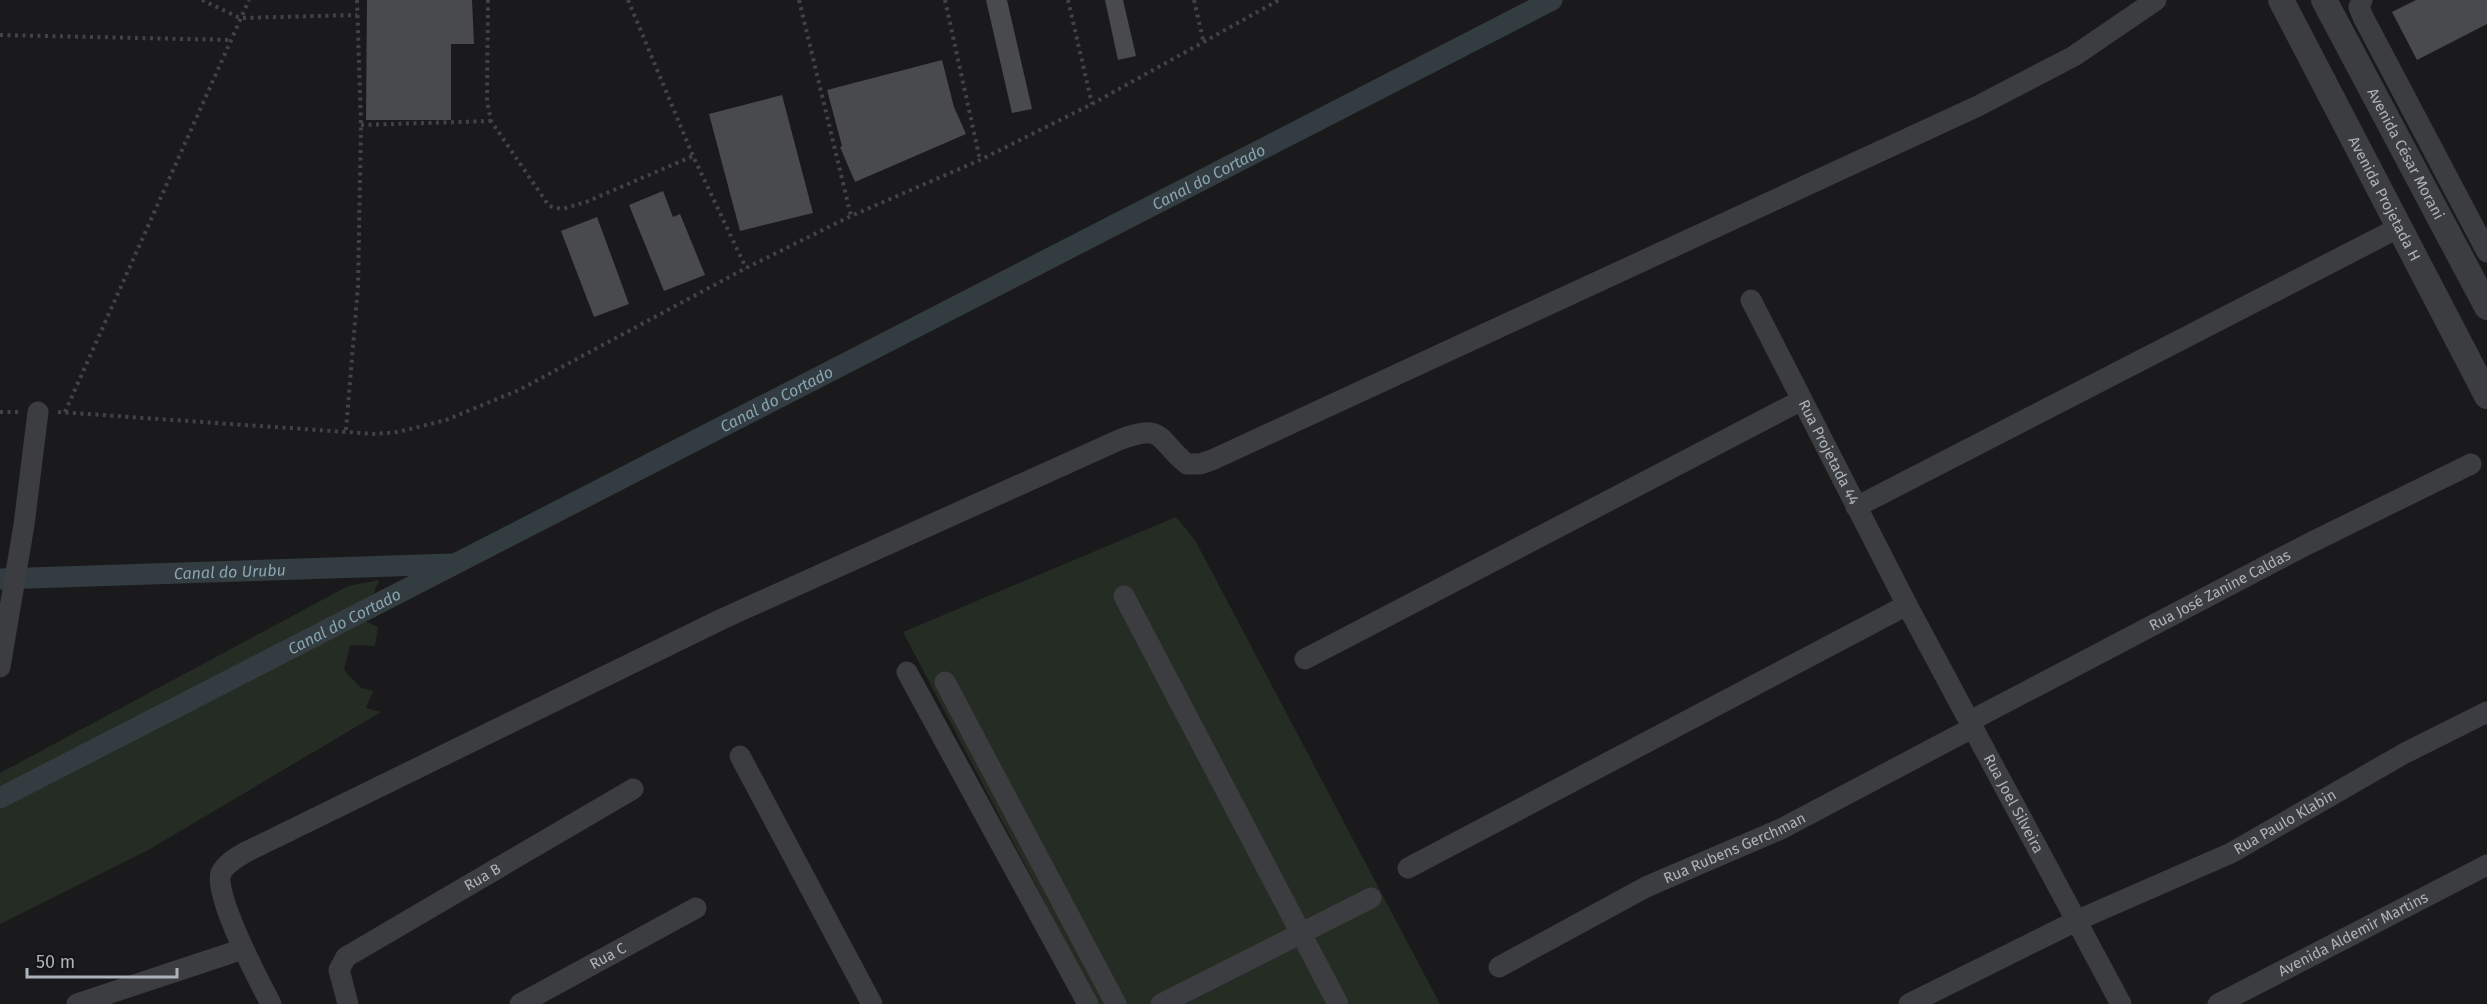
<svg xmlns="http://www.w3.org/2000/svg" width="2487" height="1004" viewBox="0 0 2487 1004" font-family="'Fira Sans',sans-serif">
	<style>
		.green { fill: #242c24 }
		.lines { fill: none; stroke-linecap: round; stroke-linejoin: round }
		.canal { stroke: #333d41; stroke-width: 21 }
		.building { fill: #494a4e }
		.path { stroke: #414447; stroke-width: 4; stroke-dasharray: 3 4.5; stroke-linecap: butt }
		.minor { stroke: #3b3d40; stroke-width: 21 }
		.tertiary { stroke: #3b3d40; stroke-width: 26 }
		.labels { text-anchor: middle; stroke-width: 6; stroke-linejoin: round; paint-order: stroke }
		.street-label { font-size: 15px; fill: #adb3ba; stroke: #151517 }
		.water-label { font-size: 16px; font-style: italic; fill: #88a4b1; stroke: #151517 }
	</style>
	<rect width="100%" height="100%" fill="#1a1a1c"/>
	<!-- green -->
	<g class="green">
		<polygon points="1176,517 1195,540 1440,1004 1098,1004 903,632"/>
		<polygon points="379,580 363,620 378,627 375,646 350,645 344,670 361,688 373,691 366,708 381,712 150,849 0,924 0,773 348,586"/>
	</g>
	<g class="lines">
		<!-- canal -->
		<g class="canal">
			<path id="s1" d="M 0,579 L 452,564"/>
			<path id="s2" d="M 0,798 L 1552,0"/>
		</g>
	</g>
	<!-- building -->
	<g class="building">
		<polygon points="367,0 472,0 474,44 451,44 451,120 366,120"/>
		<polygon points="986,0 1007,0 1032,109 1012,113"/>
		<polygon points="1105,0 1123,0 1136,56 1118,60"/>
		<polygon points="2416,0 2487,0 2487,24 2417,60 2392,12"/>
		<polygon points="942,60 954,107 966,134 855,182 840,147 842,146 827,90"/>
		<polygon points="782,95 813,213 740,231 709,114"/>
		<polygon points="663,191 673,217 680,214 705,275 664,291 629,205"/>
		<polygon points="597,217 629,304 594,317 561,231"/>
	</g>
	<g class="lines">
		<!-- path -->
		<g class="path">
			<polyline points="202,0 240,18 357,15"/>
			<polyline points="488,0 487,101 491,121 549,206 562,209 586,202 693,156"/>
			<polyline points="628,0 693,156 746,268"/>
			<polyline points="799,0 851,216"/>
			<polyline points="945,0 980,160"/>
			<polyline points="1068,0 1092,104"/>
			<polyline points="1194,0 1204,44"/>
			<polyline points="0,35 232,40"/>
			<polyline points="361,125 491,121"/>
			<polyline points="0,412 20,412"/>
			<polyline points="58,412 375,434 398,432 446,420 519,390 746,268 851,216 980,160 1092,104 1279,0"/>
			<polyline points="65,412 249,0"/>
			<polyline points="346,430 358,286 361,125 357,0"/>
		</g>
		<!-- minor -->
		<g class="minor">
			<polyline points="2362,0 2359,7 2363,17 2487,252"/>
			<path id="s3" d="M 1751,300 L 1907,605 L 2121,1004"/>
			<polyline points="1856,507 2398,228"/>
			<polyline points="1124,596 1338,1004"/>
			<polyline points="1305,659 1802,400"/>
			<polyline points="0,667 24,525 38,412"/>
			<polyline points="907,672 1088,1004"/>
			<polyline points="945,682 1116,1004"/>
			<path id="s4" d="M 1970,721 L 2308,544 L 2471,464"/>
			<polyline points="740,756 872,1004"/>
			<polyline points="1408,868 1907,605"/>
			<path id="s5" d="M 1499,967 L 1646,887 L 1781,829 L 1972,728"/>
			<polyline points="77,1004 243,949"/>
			<path d="M 271,1004 C 259,981 213,894 221,873 C 226,863 237,857 246,852 L 722,619 L 1119,440 C 1165,422 1157,440 1187,464 L 1200,464 L 1212,460 L 1978,106 L 2074,56 L 2156,0"/>
			<path id="s6" d="M 348,1004 L 339,970 L 346,957 L 633,789"/>
			<path id="s7" d="M 520,1004 L 696,908"/>
			<polyline points="1161,1004 1371,898"/>
			<path id="s8" d="M 1909,1004 L 2078,920 L 2231,853 L 2405,753 L 2487,712"/>
			<path id="s9" d="M 2218,1004 L 2487,865"/>
		</g>
		<!-- tertiary -->
		<g class="tertiary">
			<path id="s10" d="M 2281,0 L 2487,396"/>
			<path id="s11" d="M 2324,0 L 2487,307"/>
		</g>
	</g>
	<g class="labels">
		<!-- street labels -->
		<g class="street-label">
			<text dy="5" stroke="none"><textPath href="#s11" startOffset="174">Avenida César Morani</textPath></text>
			<text dy="5" stroke="none"><textPath href="#s10" startOffset="224">Avenida Projetada H</textPath></text>
			<text dy="5" stroke="none"><textPath href="#s3" startOffset="171">Rua Projetada 44</textPath></text>
			<text dy="5" stroke="none"><textPath href="#s4" startOffset="282">Rua José Zanine Caldas</textPath></text>
			<text dy="5" stroke="none"><textPath href="#s3" startOffset="568">Rua Joel Silveira</textPath></text>
			<text dy="5" stroke="none"><textPath href="#s8" startOffset="418">Rua Paulo Klabin</textPath></text>
			<text dy="5" stroke="none"><textPath href="#s5" startOffset="264">Rua Rubens Gerchman</textPath></text>
			<text dy="5" stroke="none"><textPath href="#s6" startOffset="208">Rua B</textPath></text>
			<text dy="5" stroke="none"><textPath href="#s9" startOffset="152">Avenida Aldemir Martins</textPath></text>
			<text dy="5" stroke="none"><textPath href="#s7" startOffset="100">Rua C</textPath></text>
		</g>
		<!-- water labels -->
		<g class="water-label">
			<text dy="6" stroke="none"><textPath href="#s2" startOffset="1359">Canal do Cortado</textPath></text>
			<text dy="6" stroke="none"><textPath href="#s2" startOffset="873">Canal do Cortado</textPath></text>
			<text dy="6" stroke="none"><textPath href="#s1" startOffset="230">Canal do Urubu</textPath></text>
			<text dy="6" stroke="none"><textPath href="#s2" startOffset="387">Canal do Cortado</textPath></text>
		</g>
	</g>
	<!-- scale -->
	<path d="M27 968v9h150v-9" fill="none" stroke="#adb3ba" stroke-width="3"/>
	<text x="36" y="968" font-size="18" fill="#adb3ba" stroke="#151517" stroke-width="4.5" paint-order="stroke">50 m</text>
</svg>
